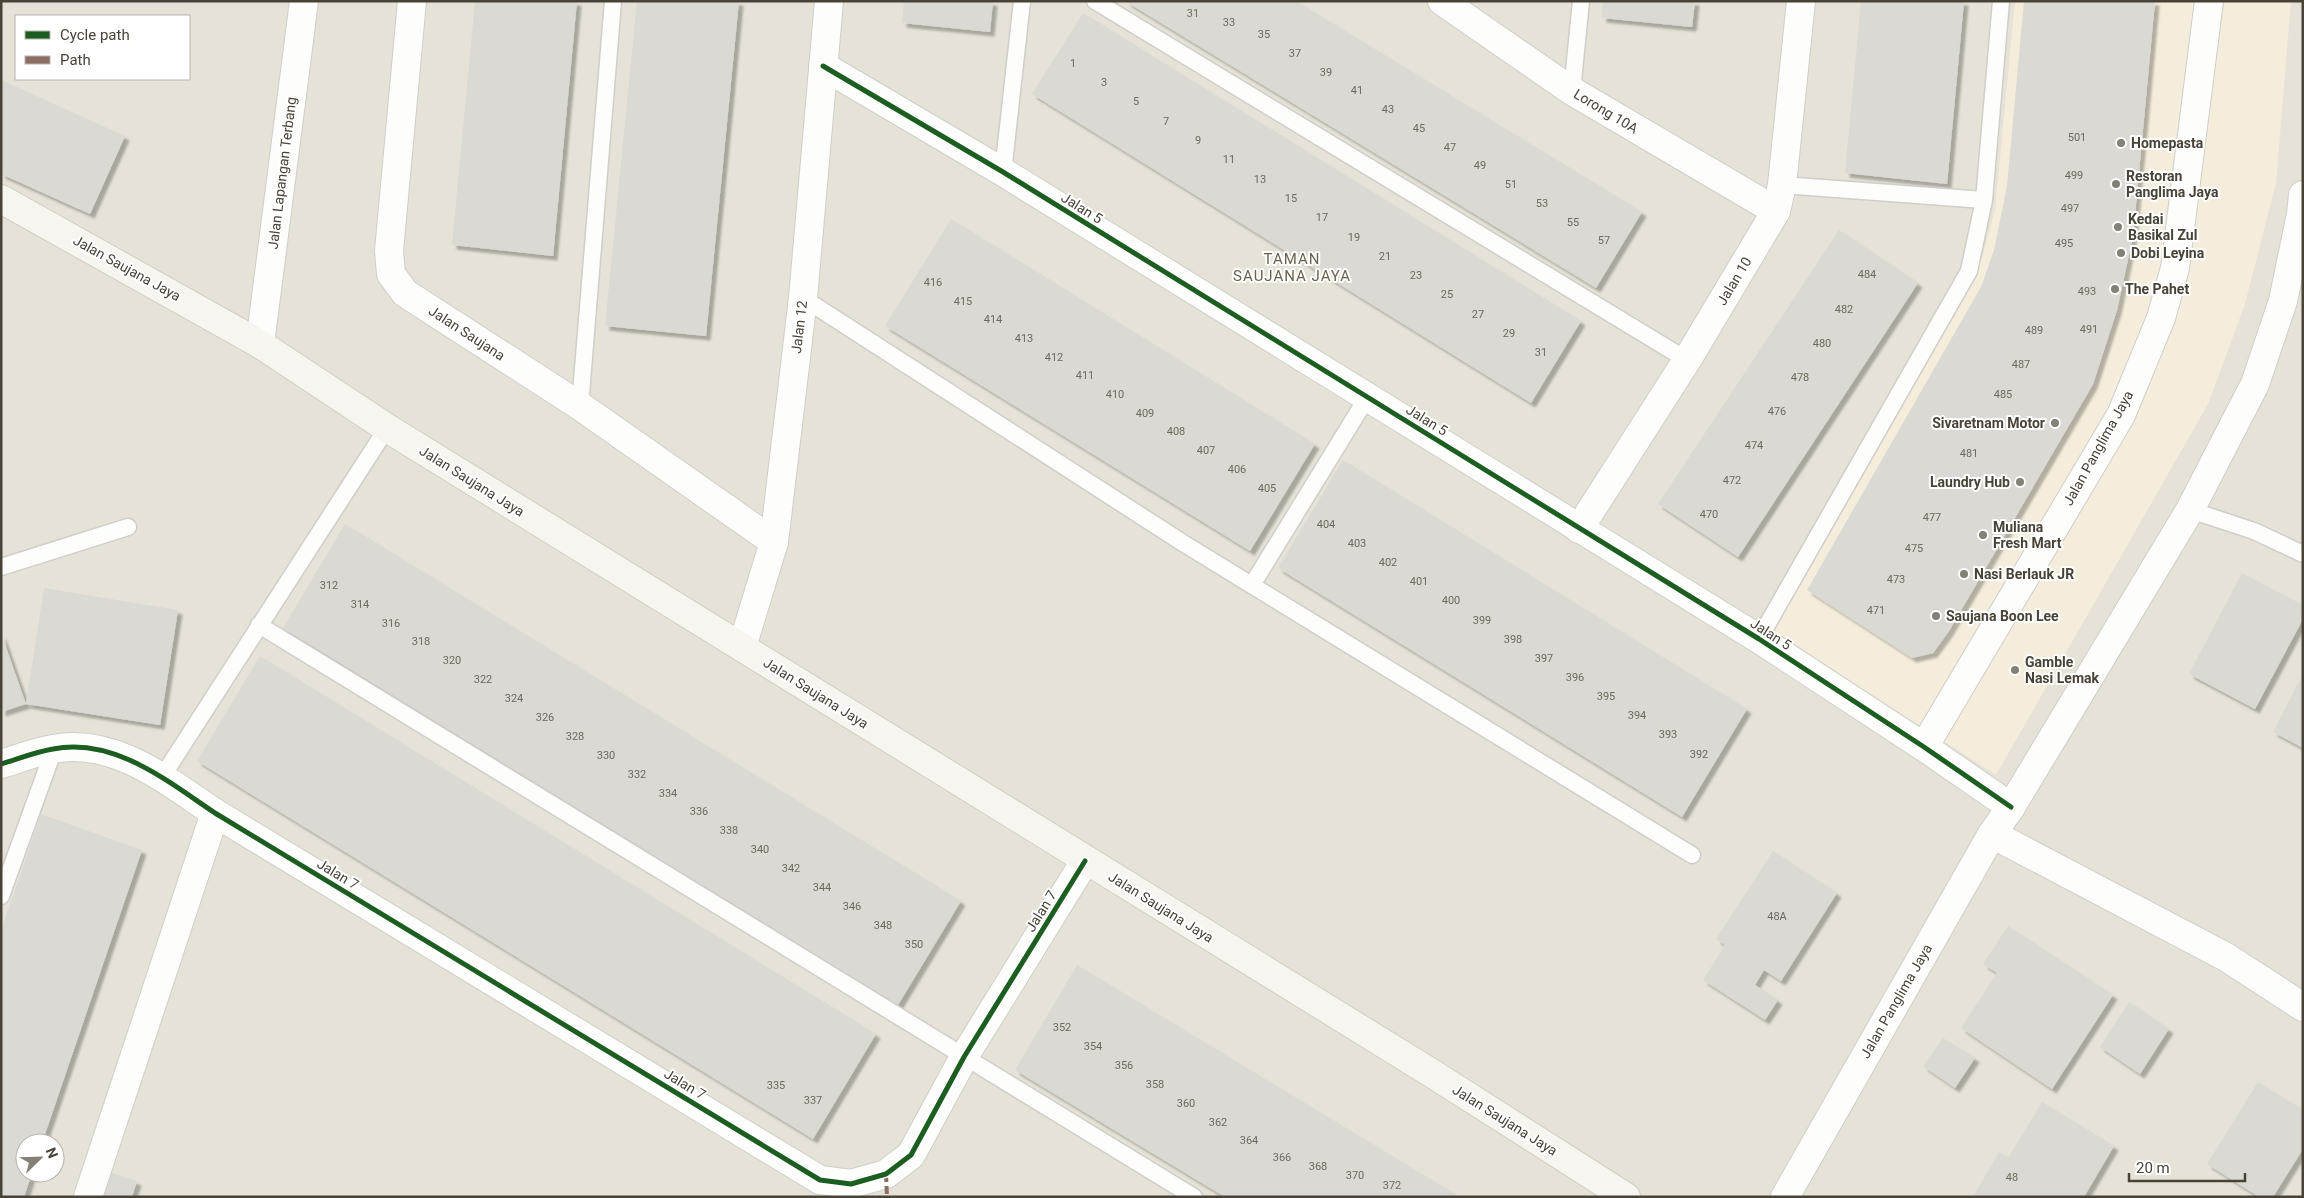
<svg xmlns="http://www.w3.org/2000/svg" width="2304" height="1198" viewBox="0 0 2304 1198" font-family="Roboto,sans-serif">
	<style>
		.residential { fill: #e6e2d7; fill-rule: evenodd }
		.commercial { fill: #f4eddc }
		.building { fill: #dbd9d3; filter: url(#shadow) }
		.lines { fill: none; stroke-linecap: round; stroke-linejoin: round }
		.service-casing { stroke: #cfcec8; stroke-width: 19 }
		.minor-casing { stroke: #cfcec8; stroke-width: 30 }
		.tertiary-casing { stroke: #cfcec8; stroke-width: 30 }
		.secondary-casing { stroke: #d1cec1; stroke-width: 30 }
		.service { stroke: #fdfdfc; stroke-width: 16 }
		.minor { stroke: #fdfdfc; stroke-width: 28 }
		.tertiary { stroke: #fdfdfc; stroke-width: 28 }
		.secondary { stroke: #f7f5ef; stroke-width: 28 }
		.quiet { stroke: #8d6e63; stroke-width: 4; stroke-dasharray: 8 4; stroke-linecap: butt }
		.cycleway-casing { stroke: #fff; stroke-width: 8 }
		.cycleway { stroke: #1b5e20; stroke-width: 5 }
		.poi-dot { fill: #838075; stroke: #fff; stroke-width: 2 }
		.labels { text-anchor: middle; stroke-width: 4; stroke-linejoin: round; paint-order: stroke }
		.number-label { font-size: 11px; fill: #6e695e }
		.street-label { font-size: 14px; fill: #484336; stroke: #fff }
		.poi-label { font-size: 14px; font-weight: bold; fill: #484336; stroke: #fff; text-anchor: start }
		.neighbourhood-label { font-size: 15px; letter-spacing: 1px; fill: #6c624c; stroke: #fff }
	</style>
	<defs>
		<filter id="shadow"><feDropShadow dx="4.5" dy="4.5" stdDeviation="1" flood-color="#0004"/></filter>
	</defs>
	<rect width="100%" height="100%" fill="#f1f0ea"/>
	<!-- residential -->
	<path class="residential" d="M 1,1 L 2303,1 L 2303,1197 L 1,1197 ZM 16,16 L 189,16 L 189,79 L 16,79 ZM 25,1143 L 55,1143 L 55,1173 L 25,1173 Z"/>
	<!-- commercial -->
	<polygon class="commercial" points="2015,1 2291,1 2276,183 2245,304 2208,404 1996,775 1769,628 1960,302 1982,258 1995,210"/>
	<!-- building -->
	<g class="building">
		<polygon points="475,1 577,1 553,256 452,245"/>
		<polygon points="637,1 739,1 706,336 605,326"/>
		<polygon points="904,1 993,1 990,32 902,23"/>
		<polygon points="1125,1 1296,1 1642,212 1596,288"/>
		<polygon points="1603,1 1695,1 1692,27 1602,18"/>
		<polygon points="1861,1 1964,1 1947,184 1845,173"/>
		<polygon points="2024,1 2155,1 2133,236 2117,310 2093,384 1949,631 1933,653 1912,658 1807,590 1981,287 1994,250 2007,186"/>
		<polygon points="1083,13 1581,321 1531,403 1032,94"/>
		<polygon points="1,80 125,136 90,214 1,174"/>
		<polygon points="951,219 1315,444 1250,551 885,326"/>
		<polygon points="1839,230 1918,283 1738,557 1658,504"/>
		<polygon points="1343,460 1747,709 1682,817 1278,568"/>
		<polygon points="345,524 961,901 898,1005 283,628"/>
		<polygon points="2242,573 2303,605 2303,619 2255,709 2189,674"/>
		<polygon points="44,588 178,610 160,725 26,704"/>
		<polygon points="1,633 26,704 1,712"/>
		<polygon points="260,656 876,1034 813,1139 197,761"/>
		<polygon points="2303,674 2303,748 2273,732"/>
		<polygon points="41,814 142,850 42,1143 25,1143 25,1173 32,1173 24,1197 1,1197 1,931"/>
		<polygon points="1773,851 1837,893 1781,981 1764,970 1755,985 1778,1000 1765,1020 1703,980 1725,945 1716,939"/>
		<polygon points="2008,926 2113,995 2052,1089 1961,1028 1997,973 1983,964"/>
		<polygon points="1077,965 1420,1173 1460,1197 1225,1197 1109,1127 1015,1070"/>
		<polygon points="2129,1002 2169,1029 2140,1074 2100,1047"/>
		<polygon points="1943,1038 1975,1058 1955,1088 1923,1066"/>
		<polygon points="2258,1082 2303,1110 2303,1149 2273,1197 2259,1197 2207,1164"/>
		<polygon points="2042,1102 2114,1146 2084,1197 1973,1197 1999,1152 2008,1158"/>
		<polygon points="109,1172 137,1181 132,1197 100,1197"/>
	</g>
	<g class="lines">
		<defs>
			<g id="service">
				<polyline points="1095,1 1687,360"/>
				<polyline points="1572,91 1581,1"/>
				<polyline points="1003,172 1022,1"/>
				<polyline points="1782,185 1984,200"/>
				<polyline points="803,298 1183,543 1692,855"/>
				<polyline points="580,406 613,1"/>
				<polyline points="2190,510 2254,531 2303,554"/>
				<polyline points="1,567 128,527"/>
				<polyline points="1252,585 1368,396"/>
				<polyline points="259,625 1194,1197"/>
				<polyline points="1759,639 1969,271 1984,200 2001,1"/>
				<polyline points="162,777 387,428"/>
				<polyline points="1,896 54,749"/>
			</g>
			<g id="minor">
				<polyline points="412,1 389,251 391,274 405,293 580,406 774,542"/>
				<polyline points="1442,1 1572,91 1776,211"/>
				<polyline points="823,66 1003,172 1759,639 1924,747 2011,807"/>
				<polyline points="1579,529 1687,360 1776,211 1782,185 1801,1"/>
				<polyline points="742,647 774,542 803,298 829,1"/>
				<polyline points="1924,747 2121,415 2161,318 2175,268 2209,1"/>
				<path d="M 1,764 C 18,759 35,752 53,749 C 114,737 167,781 215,813 L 820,1180 L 851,1184 L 886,1174 L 911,1155 L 964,1057 L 1085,861"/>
				<polyline points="1992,834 2226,957 2303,1007"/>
				<polyline points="88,1197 215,813"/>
				<polyline points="1785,1197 1992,834 2011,807 2190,510 2255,384 2283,301 2301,214 2303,195"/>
			</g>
			<polyline id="tertiary" points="260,344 304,1"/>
			<polyline id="secondary" points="1,199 260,344 387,428 1433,1074 1626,1197"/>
		</defs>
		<!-- service casing -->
		<use href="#service" class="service-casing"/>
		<!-- minor casing -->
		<use href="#minor" class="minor-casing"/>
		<!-- tertiary casing -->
		<use href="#tertiary" class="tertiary-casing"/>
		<!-- secondary casing -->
		<use href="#secondary" class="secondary-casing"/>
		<!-- service -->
		<use href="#service" class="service"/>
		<!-- minor -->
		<use href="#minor" class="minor"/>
		<!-- tertiary -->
		<use href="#tertiary" class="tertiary"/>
		<!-- secondary -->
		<use href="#secondary" class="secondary"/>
		<!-- quiet -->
		<polyline class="quiet" points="886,1174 887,1197"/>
		<defs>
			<g id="cycleway">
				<polyline points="823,66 1003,172 1759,639 1924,747 2011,807"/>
				<path d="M 1,764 C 18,759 35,752 53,749 C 114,737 167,781 215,813 L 820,1180 L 851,1184 L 886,1174 L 911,1155 L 964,1057 L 1085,861"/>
			</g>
		</defs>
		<!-- cycleway casing -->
		<use href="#cycleway" class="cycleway-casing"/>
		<!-- cycleway -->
		<use href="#cycleway" class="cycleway"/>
	</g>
	<!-- markers -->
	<g class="poi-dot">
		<circle cx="2121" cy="143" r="5"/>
		<circle cx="2116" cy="184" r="5"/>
		<circle cx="2118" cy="227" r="5"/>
		<circle cx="2121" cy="253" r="5"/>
		<circle cx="2115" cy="289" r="5"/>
		<circle cx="2055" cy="423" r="5"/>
		<circle cx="2020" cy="482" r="5"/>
		<circle cx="1983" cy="535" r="5"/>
		<circle cx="1964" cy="574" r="5"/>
		<circle cx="1936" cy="616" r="5"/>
		<circle cx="2015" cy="670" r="5"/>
	</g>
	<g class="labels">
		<!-- number labels -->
		<g class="number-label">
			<text x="1193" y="17">31</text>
			<text x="1229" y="26">33</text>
			<text x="1264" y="38">35</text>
			<text x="1295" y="57">37</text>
			<text x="1073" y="67">1</text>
			<text x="1326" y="76">39</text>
			<text x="1104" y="86">3</text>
			<text x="1357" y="94">41</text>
			<text x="1136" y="105">5</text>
			<text x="1388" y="113">43</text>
			<text x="1166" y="125">7</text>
			<text x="1419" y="132">45</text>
			<text x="2077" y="141">501</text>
			<text x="1198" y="144">9</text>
			<text x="1450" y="151">47</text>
			<text x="1229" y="163">11</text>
			<text x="1480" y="169">49</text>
			<text x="2074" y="179">499</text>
			<text x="1260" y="183">13</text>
			<text x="1511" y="188">51</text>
			<text x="1291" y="202">15</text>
			<text x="1542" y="207">53</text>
			<text x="2070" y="212">497</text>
			<text x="1322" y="221">17</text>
			<text x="1573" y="226">55</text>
			<text x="1354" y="241">19</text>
			<text x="1604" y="244">57</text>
			<text x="2064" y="247">495</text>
			<text x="1385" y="260">21</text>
			<text x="1867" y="278">484</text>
			<text x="1416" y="279">23</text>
			<text x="933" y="286">416</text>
			<text x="2087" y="295">493</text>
			<text x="1447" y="298">25</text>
			<text x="963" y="305">415</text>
			<text x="1844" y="313">482</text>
			<text x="1478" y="318">27</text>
			<text x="993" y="323">414</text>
			<text x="2089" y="333">491</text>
			<text x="2034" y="334">489</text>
			<text x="1509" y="337">29</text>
			<text x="1024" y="342">413</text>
			<text x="1822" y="347">480</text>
			<text x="1541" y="356">31</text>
			<text x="1054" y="361">412</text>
			<text x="2021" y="368">487</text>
			<text x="1085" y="379">411</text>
			<text x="1800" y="381">478</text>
			<text x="1115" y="398">410</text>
			<text x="2003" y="398">485</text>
			<text x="1777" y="415">476</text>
			<text x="1145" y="417">409</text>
			<text x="1176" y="435">408</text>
			<text x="1754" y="449">474</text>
			<text x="1206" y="454">407</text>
			<text x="1969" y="457">481</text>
			<text x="1237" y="473">406</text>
			<text x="1732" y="484">472</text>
			<text x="1267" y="492">405</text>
			<text x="1709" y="518">470</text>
			<text x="1932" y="521">477</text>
			<text x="1326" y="528">404</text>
			<text x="1357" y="547">403</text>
			<text x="1914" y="552">475</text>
			<text x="1388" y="566">402</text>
			<text x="1896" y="583">473</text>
			<text x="1419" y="585">401</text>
			<text x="329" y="589">312</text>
			<text x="1451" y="604">400</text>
			<text x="360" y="608">314</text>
			<text x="1876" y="614">471</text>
			<text x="1482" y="624">399</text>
			<text x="391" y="627">316</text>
			<text x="1513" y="643">398</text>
			<text x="421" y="645">318</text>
			<text x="1544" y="662">397</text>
			<text x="452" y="664">320</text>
			<text x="1575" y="681">396</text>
			<text x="483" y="683">322</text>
			<text x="1606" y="700">395</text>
			<text x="514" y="702">324</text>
			<text x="1637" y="719">394</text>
			<text x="545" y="721">326</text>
			<text x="1668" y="738">393</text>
			<text x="575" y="740">328</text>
			<text x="1699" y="758">392</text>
			<text x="606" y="759">330</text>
			<text x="637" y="778">332</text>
			<text x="668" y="797">334</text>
			<text x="699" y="815">336</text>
			<text x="729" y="834">338</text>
			<text x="760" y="853">340</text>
			<text x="791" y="872">342</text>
			<text x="822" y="891">344</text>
			<text x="852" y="910">346</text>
			<text x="1777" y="920">48A</text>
			<text x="883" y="929">348</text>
			<text x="914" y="948">350</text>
			<text x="1062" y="1031">352</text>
			<text x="1093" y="1050">354</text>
			<text x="1124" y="1069">356</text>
			<text x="1155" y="1088">358</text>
			<text x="776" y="1089">335</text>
			<text x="813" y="1104">337</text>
			<text x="1186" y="1107">360</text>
			<text x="1218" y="1126">362</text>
			<text x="1249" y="1144">364</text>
			<text x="1282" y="1161">366</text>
			<text x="1318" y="1170">368</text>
			<text x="1355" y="1179">370</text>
			<text x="2012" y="1181">48</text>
			<text x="1392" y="1189">372</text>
		</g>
		<!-- street labels -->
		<g class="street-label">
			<text transform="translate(1606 111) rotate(31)" y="5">Lorong 10A</text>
			<text transform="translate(282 173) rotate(-83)" y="5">Jalan Lapangan Terbang</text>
			<text transform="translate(1082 208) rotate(32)" y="5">Jalan 5</text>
			<text transform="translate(127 268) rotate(29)" y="5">Jalan Saujana Jaya</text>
			<text transform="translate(1734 281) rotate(-59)" y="5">Jalan 10</text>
			<text transform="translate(799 327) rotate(-83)" y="5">Jalan 12</text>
			<text transform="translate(467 333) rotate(33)" y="5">Jalan Saujana</text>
			<text transform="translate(1427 420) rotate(32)" y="5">Jalan 5</text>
			<text transform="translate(2098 448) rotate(-61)" y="5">Jalan Panglima Jaya</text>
			<text transform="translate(472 481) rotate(32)" y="5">Jalan Saujana Jaya</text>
			<text transform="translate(1771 634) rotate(33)" y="5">Jalan 5</text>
			<text transform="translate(816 693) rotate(32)" y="5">Jalan Saujana Jaya</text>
			<text transform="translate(338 874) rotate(31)" y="5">Jalan 7</text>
			<text transform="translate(1161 907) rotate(32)" y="5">Jalan Saujana Jaya</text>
			<text transform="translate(1041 911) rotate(-58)" y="5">Jalan 7</text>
			<text transform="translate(1896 1001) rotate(-60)" y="5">Jalan Panglima Jaya</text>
			<text transform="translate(685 1084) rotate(31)" y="5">Jalan 7</text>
			<text transform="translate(1505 1120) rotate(32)" y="5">Jalan Saujana Jaya</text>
		</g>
		<!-- poi labels -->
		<g class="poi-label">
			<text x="2131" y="148">Homepasta</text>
			<text x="2126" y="181">Restoran<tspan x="2126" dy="16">Panglima Jaya</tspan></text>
			<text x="2128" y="224">Kedai<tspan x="2128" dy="16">Basikal Zul</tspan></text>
			<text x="2131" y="258">Dobi Leyina</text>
			<text x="2125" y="294">The Pahet</text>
			<text x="2045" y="428" text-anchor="end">Sivaretnam Motor</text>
			<text x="2010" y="487" text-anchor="end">Laundry Hub</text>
			<text x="1993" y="532">Muliana<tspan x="1993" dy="16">Fresh Mart</tspan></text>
			<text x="1974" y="579">Nasi Berlauk JR</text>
			<text x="1946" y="621">Saujana Boon Lee</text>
			<text x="2025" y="667">Gamble<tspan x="2025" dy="16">Nasi Lemak</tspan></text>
		</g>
		<!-- neighbourhood labels -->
		<g class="neighbourhood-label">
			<text x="1292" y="264">TAMAN<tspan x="1292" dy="17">SAUJANA JAYA</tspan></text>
		</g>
	</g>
	<!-- border -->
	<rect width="2304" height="1198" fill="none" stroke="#484336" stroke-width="5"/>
	<!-- legend -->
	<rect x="15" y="15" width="175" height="65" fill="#ffffff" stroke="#b6b4af"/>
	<rect x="25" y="31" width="25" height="8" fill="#1b5e20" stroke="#b6b4af"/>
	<text x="60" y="40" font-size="15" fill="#484336">Cycle path</text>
	<rect x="25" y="56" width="25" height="8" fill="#8d6e63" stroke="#b6b4af"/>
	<text x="60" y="65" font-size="15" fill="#484336">Path</text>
	<!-- north arrow -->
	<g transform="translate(40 1158) rotate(67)"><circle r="24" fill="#ffffff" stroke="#b6b4af"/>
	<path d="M0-4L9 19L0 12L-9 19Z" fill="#838075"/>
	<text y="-8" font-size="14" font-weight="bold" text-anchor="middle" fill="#484336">N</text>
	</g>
	<!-- scale -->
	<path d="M2129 1173v8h116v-8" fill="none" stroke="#484336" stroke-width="2.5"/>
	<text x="2136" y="1173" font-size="15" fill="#484336" stroke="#ffffff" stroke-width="4" paint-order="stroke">20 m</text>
</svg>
